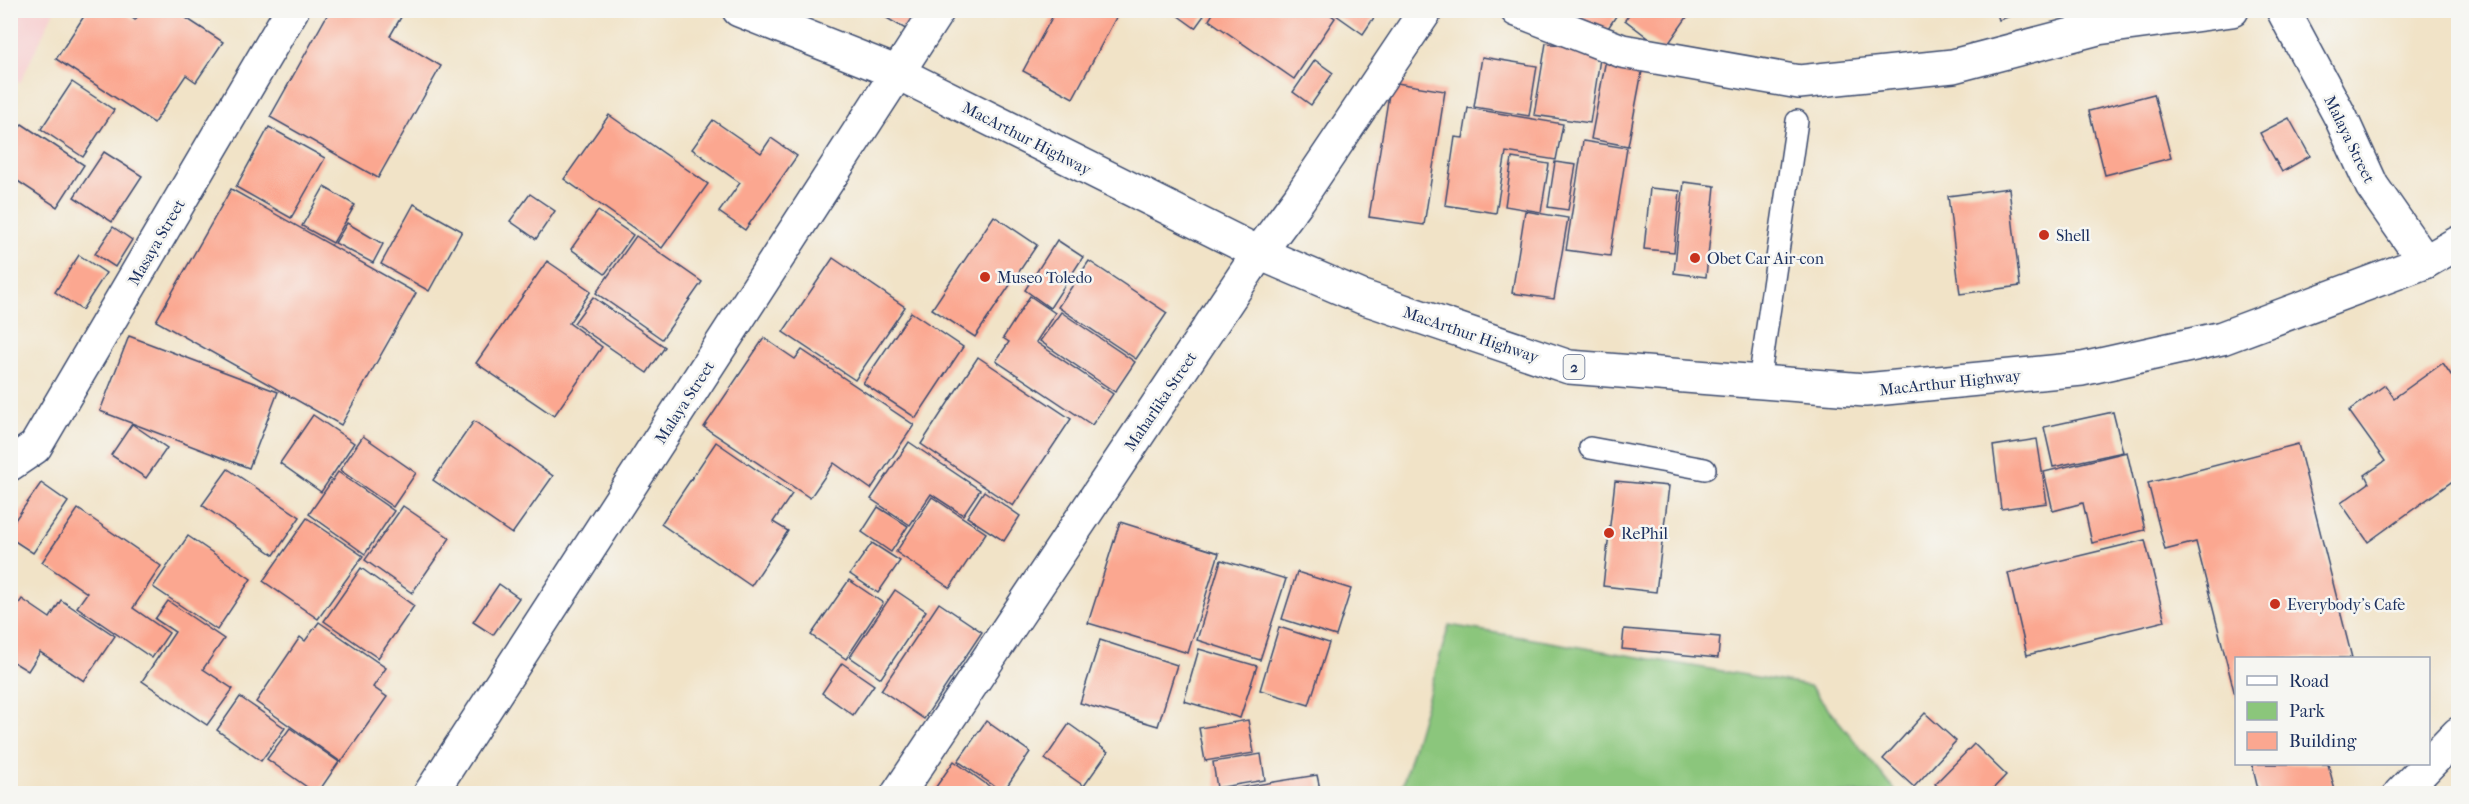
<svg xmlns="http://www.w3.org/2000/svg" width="2469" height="804" viewBox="0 0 2469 804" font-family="'IM FELL French Canon',serif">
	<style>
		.built { fill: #f7cfd0 }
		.green { fill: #8bc67b; stroke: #537a6c; stroke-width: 1.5 }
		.building { fill: #fba790 }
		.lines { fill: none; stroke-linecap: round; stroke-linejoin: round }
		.lane-casing { stroke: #3b4a6e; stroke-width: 24 }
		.street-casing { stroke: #3b4a6e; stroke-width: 36 }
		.highway-casing { stroke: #3b4a6e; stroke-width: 36 }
		.lane { stroke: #fff; stroke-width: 21 }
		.street { stroke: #fff; stroke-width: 33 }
		.highway { stroke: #fff; stroke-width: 33 }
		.poi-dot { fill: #c8321e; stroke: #f6f6f2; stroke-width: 2 }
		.labels { text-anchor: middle; stroke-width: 5; stroke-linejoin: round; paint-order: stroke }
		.shield { fill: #f6f6f2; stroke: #5d6b8a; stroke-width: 1.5 }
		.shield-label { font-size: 15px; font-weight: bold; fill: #1b2f5e }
		.street-label { font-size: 16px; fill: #1b2f5e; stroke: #f6f6f2 }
		.poi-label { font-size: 16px; fill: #1b2f5e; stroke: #f6f6f2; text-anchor: start }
	</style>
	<rect width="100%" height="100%" fill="#f6f6f2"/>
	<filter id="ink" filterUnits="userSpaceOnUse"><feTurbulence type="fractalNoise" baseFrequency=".0167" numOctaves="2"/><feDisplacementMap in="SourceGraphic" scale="12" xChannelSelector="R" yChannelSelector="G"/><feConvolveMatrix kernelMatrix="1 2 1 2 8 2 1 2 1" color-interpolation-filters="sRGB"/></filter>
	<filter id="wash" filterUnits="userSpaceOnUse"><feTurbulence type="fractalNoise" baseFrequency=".008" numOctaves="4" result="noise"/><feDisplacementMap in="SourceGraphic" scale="24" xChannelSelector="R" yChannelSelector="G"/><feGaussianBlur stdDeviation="1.35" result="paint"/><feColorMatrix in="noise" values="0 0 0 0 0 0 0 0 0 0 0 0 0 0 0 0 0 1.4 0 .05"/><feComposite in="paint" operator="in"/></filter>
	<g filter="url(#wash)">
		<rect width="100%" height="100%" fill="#f1e3c7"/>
		<!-- built -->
		<polygon class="built" points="11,10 54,11 20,83 11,79"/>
		<!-- green -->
		<polygon class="green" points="1449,625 1810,686 1897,793 1400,793"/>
		<g id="blocks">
			<!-- building -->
			<g class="building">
				<polygon points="88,10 121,10 135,20 142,10 174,10 223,42 196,82 186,75 154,123 56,59"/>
				<polygon points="330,10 402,10 404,12 390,36 441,66 378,178 270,117"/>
				<polygon points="873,10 928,10 914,34"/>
				<polygon points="1056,10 1120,10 1073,98 1023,71"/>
				<polygon points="1170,10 1208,10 1195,28"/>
				<polygon points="1215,10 1324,10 1335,18 1294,79 1209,20"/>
				<polygon points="1329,10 1379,10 1363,34"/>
				<polygon points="1560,10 1620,10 1601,39"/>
				<polygon points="1632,10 1692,10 1664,50 1625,20"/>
				<polygon points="1996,10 2025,10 2025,11 1999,20"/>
				<polygon points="1546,43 1601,52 1590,123 1534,115"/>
				<polygon points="1482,57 1537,66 1529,116 1474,107"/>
				<polygon points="1606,59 1643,66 1628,146 1591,139"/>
				<polygon points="1315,60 1333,73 1311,105 1293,92"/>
				<polygon points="72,82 114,110 83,157 41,129"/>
				<polygon points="1391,82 1445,91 1424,225 1369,217"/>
				<polygon points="2154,94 2171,158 2105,175 2089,111"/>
				<polygon points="1468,108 1563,124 1556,160 1506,152 1496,213 1445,205 1455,137 1463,138"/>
				<polygon points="609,115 708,184 662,248 564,179"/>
				<polygon points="2289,118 2310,156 2282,172 2260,133"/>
				<polygon points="713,120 761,153 771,138 797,156 745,230 719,212 740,183 692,149"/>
				<polygon points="22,124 84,165 57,207 10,176 10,143"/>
				<polygon points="269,127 325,158 291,218 236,187"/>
				<polygon points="1583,141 1627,148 1610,256 1566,250"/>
				<polygon points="104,152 142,176 112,222 74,197"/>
				<polygon points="1512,158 1549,164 1541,212 1505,206"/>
				<polygon points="1555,162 1576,165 1568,210 1548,207"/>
				<polygon points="1684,182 1715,186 1706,277 1674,273"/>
				<polygon points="324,187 355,205 333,243 302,226"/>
				<polygon points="1650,188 1680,191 1674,252 1644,249"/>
				<polygon points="2009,188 2020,286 1960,294 1948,196"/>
				<polygon points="231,189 416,293 341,425 156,321"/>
				<polygon points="530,194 555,211 536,239 510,221"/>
				<polygon points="414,204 462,231 429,291 381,264"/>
				<polygon points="598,211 633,235 605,274 571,249"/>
				<polygon points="1525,211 1568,218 1554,299 1512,293"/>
				<polygon points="994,216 1037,245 975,337 932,309"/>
				<polygon points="347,223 383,244 373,263 335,243"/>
				<polygon points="113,227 132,240 115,267 95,254"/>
				<polygon points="636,236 702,282 662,339 596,293"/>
				<polygon points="1057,240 1083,257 1050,308 1025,290"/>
				<polygon points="79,255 106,273 82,310 55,292"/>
				<polygon points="833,258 905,307 855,380 783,332"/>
				<polygon points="547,261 591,291 569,323 602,347 554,416 476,363"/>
				<polygon points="1089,261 1167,313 1136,359 1058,307"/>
				<polygon points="1030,296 1055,313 1036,342 1113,394 1092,425 996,361 1009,342 1003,338"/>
				<polygon points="593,297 665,347 647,373 574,323"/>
				<polygon points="911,312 963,347 916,418 863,383"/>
				<polygon points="1061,312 1135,362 1115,392 1040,341"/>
				<polygon points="129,336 278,392 249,468 100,411"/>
				<polygon points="764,338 795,359 802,350 914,425 871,489 834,463 810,498 704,427"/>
				<polygon points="978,357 1071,419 1013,506 921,444"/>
				<polygon points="2443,363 2458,385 2458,477 2368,542 2341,503 2369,483 2365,475 2385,461 2349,411 2385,385 2394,398"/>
				<polygon points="2113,412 2123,452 2053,467 2044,427"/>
				<polygon points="313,415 354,443 321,492 280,463"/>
				<polygon points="474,421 553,476 512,534 433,480"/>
				<polygon points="132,424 167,448 146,478 111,455"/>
				<polygon points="363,436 416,473 393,507 340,470"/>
				<polygon points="2037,439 2047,503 2001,509 1993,446"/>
				<polygon points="716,442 792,494 773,522 788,531 751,586 661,524"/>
				<polygon points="909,442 980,490 963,515 931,494 910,525 871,499"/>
				<polygon points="2298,444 2352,658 2236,658 2236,699 2196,542 2165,550 2148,483"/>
				<polygon points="2127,452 2145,530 2092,543 2083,503 2053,511 2044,472"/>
				<polygon points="228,469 300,517 274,555 202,505"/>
				<polygon points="338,472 394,511 365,554 309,514"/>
				<polygon points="1615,481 1669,486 1656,592 1603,586"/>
				<polygon points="41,483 68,502 33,553 10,538 10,527"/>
				<polygon points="984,491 1020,516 1004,541 967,517"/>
				<polygon points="932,497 986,533 950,588 896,552"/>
				<polygon points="403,506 450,538 412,593 365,560"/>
				<polygon points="878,507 908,526 891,552 862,532"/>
				<polygon points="78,509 161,566 133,608 169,633 152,658 77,607 87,593 42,562"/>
				<polygon points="307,518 363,556 318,619 263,581"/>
				<polygon points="1120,522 1219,553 1188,653 1088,623"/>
				<polygon points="188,536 251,579 217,630 153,587"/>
				<polygon points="2145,540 2165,621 2027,655 2008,573"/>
				<polygon points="872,543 900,561 878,593 850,574"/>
				<polygon points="1221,560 1286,579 1260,660 1197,640"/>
				<polygon points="361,568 414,606 378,658 324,621"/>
				<polygon points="1297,572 1351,589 1336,636 1282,619"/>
				<polygon points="849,580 883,603 846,659 811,635"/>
				<polygon points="499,584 519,598 493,635 473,622"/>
				<polygon points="895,590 926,611 881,678 850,657"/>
				<polygon points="22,599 50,618 61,600 115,636 84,681 40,652 28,671 10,660 10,616"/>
				<polygon points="168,601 224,639 203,669 233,689 207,725 142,681 175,632 155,619"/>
				<polygon points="939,603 982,632 924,719 881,690"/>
				<polygon points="319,622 386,668 373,687 387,697 341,762 256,702 300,637 305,641"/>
				<polygon points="1279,627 1329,643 1309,705 1260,690"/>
				<polygon points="1624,629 1720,637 1718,658 1622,649"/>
				<polygon points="1100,640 1177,665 1158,726 1080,703"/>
				<polygon points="1199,649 1257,666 1240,718 1184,701"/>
				<polygon points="842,663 874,685 853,715 822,693"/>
				<polygon points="240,697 285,728 261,761 217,730"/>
				<polygon points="1925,713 1956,741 1914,787 1883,759"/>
				<polygon points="1248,720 1254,753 1205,761 1199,728"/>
				<polygon points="986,721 1030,752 1003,792 958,761"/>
				<polygon points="1069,724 1108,752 1084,786 1045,759"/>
				<polygon points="290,728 339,762 317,794 267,759"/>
				<polygon points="1974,744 2006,775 1988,794 1946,794 1935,784"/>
				<polygon points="1261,754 1265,780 1217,788 1213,762"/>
				<polygon points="954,761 1000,794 931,794"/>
				<polygon points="2252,764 2328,764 2336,794 2259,794"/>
				<polygon points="1317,775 1321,794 1238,794 1237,788"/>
			</g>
		</g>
	</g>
	<g filter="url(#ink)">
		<use href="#blocks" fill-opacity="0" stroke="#3b4a6e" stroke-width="1.5"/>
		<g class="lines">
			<defs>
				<g id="lane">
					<polyline points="1759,382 1797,121"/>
					<polyline points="1590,448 1705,469"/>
				</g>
				<g id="street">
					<polyline points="1517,10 1622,51 1799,82 1953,66 2098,28 2232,10"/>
					<polyline points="2283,10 2341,118 2372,186 2425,262"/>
					<polyline points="10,464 35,447 292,10"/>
					<polyline points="430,794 938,10"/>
					<polyline points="898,794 1259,253 1299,199 1426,10"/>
					<polyline points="2400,794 2458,734"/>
				</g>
				<polyline id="highway" points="739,10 898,73 1259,253 1362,297 1569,367 1865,390 2082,369 2222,338 2425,262 2458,243"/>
			</defs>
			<!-- lane casing -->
			<use href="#lane" class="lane-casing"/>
			<!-- street casing -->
			<use href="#street" class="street-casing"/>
			<!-- highway casing -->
			<use href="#highway" class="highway-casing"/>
			<!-- lane -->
			<use href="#lane" class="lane"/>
			<!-- street -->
			<use href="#street" class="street"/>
			<!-- highway -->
			<use href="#highway" class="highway"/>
		</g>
	</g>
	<!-- markers -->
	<g class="poi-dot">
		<circle cx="2044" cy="235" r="6"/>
		<circle cx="1695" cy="258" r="6"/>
		<circle cx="985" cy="277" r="6"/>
		<circle cx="1609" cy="533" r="6"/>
		<circle cx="2275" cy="604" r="6"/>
	</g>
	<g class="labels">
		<!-- shield labels -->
		<rect class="shield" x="1563.5" y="355" width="21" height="24" rx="4.5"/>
		<g class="shield-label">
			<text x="1574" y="372">2</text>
		</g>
		<!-- street labels -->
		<g class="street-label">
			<text transform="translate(1027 138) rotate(27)" y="6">MacArthur Highway</text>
			<text transform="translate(2350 139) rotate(64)" y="6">Malaya Street</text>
			<text transform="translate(156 242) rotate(-60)" y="6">Masaya Street</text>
			<text transform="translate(1471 334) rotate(19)" y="6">MacArthur Highway</text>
			<text transform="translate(1950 382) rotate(-6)" y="6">MacArthur Highway</text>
			<text transform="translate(1160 401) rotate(-56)" y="6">Maharlika Street</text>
			<text transform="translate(684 402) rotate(-57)" y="6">Malaya Street</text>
		</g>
		<!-- poi labels -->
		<g class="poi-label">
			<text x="2056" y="241">Shell</text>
			<text x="1707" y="264">Obet Car Air-con</text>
			<text x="997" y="283">Museo Toledo</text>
			<text x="1621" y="539">RePhil</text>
			<text x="2287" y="610">Everybody's Cafe</text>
		</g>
	</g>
	<!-- margin -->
	<rect width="2469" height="804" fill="none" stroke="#f6f6f2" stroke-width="36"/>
	<!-- legend -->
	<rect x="2235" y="657" width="195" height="108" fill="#f6f6f2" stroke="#9ea6b7" stroke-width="1.5"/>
	<rect x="2247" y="676" width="30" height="9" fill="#ffffff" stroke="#9ea6b7" stroke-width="1.5"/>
	<text x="2289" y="687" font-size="18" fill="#1b2f5e">Road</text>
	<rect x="2247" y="702" width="30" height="18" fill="#8bc67b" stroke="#9ea6b7" stroke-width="1.5"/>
	<text x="2289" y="717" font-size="18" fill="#1b2f5e">Park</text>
	<rect x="2247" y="732" width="30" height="18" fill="#fba790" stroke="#9ea6b7" stroke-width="1.5"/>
	<text x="2289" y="747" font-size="18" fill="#1b2f5e">Building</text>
</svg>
